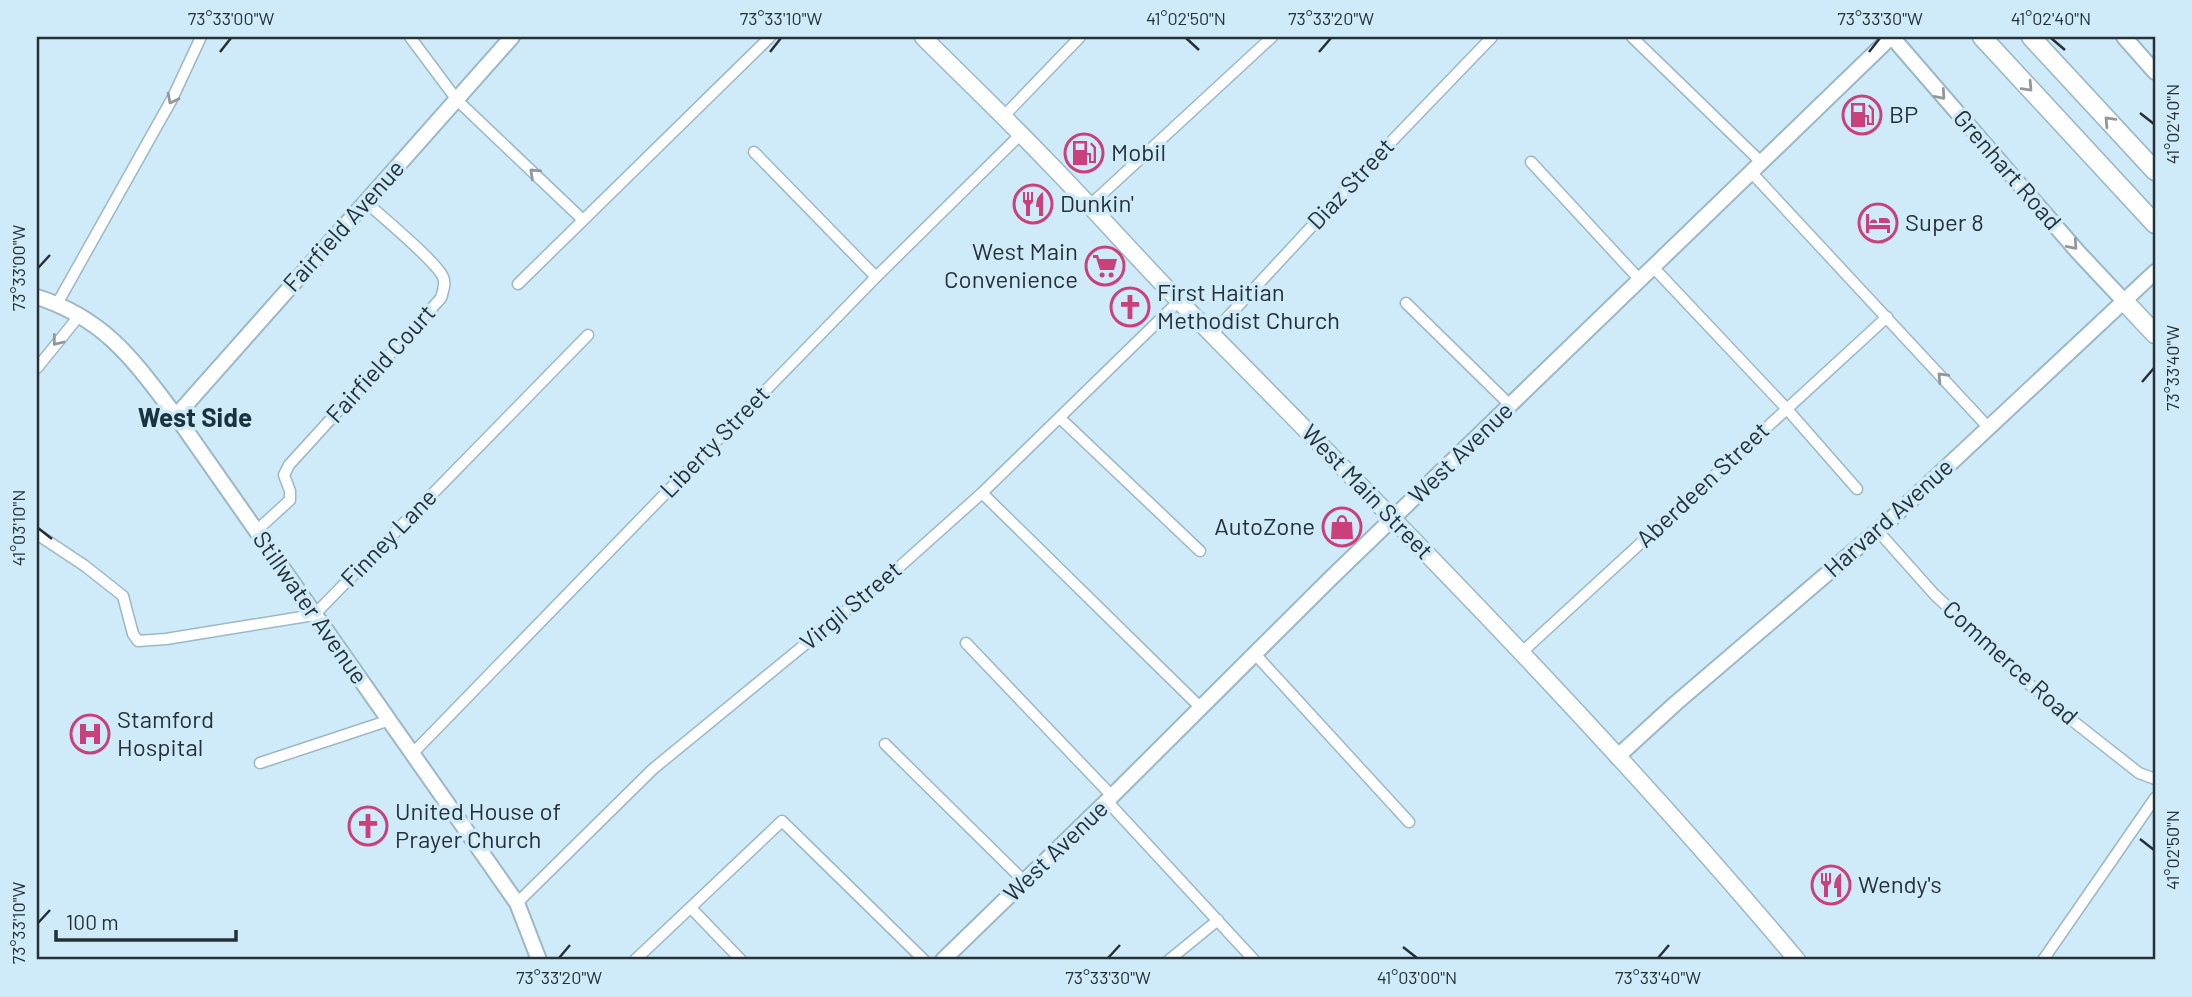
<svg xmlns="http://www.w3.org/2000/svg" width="2192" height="997" viewBox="0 0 2192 997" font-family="Barlow,sans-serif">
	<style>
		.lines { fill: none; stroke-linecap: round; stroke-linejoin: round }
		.street-casing { stroke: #9cb8c5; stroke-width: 13 }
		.secondary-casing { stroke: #9cb8c5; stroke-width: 18 }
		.primary-casing { stroke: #9cb8c5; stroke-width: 19 }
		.highway-casing { stroke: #9cb8c5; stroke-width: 21 }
		.street { stroke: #fff; stroke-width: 10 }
		.secondary { stroke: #fff; stroke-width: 14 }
		.primary { stroke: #fff; stroke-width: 16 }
		.highway { stroke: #fff; stroke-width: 18 }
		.oneway { stroke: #92989a }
		.ticks { fill: none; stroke: #253136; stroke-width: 2.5 }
		.labels { text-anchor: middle; stroke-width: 7; stroke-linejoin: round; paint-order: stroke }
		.poi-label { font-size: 24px; fill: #253136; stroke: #cfebfa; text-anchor: start }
		.street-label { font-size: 24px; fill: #253136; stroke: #cfebfa }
		.neighbourhood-label { font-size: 26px; font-weight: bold; fill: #1b333e; stroke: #cfebfa }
		.neatline { fill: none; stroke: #253136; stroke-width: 2.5 }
		.ticks-label { font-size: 18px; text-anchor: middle; fill: #253136 }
	</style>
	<rect width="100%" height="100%" fill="#cfebfa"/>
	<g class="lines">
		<defs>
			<g id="street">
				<polyline points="410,37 457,100 583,220"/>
				<polyline points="1632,37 1761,162"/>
				<polyline points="1003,117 1080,37"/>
				<polyline points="754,152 876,277"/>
				<polyline points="1531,162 1640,280"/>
				<polyline points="1751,172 1988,427"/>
				<polyline points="1089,206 1272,37"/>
				<polyline points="1653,267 1786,408 1857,489"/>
				<polyline points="518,284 770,37"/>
				<polyline points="1406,303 1511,406"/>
				<polyline points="57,304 172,99 201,37"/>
				<polyline points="1212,334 1364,170 1492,37"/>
				<polyline points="37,368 79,316"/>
				<polyline points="1060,418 1200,551"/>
				<polyline points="982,493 1201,708"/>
				<polyline points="1877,530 1934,594 2028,683 2064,714 2139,773 2155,779"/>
				<path d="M 256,531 L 290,500 L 290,491 L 284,475 L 289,465 L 441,298 C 443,291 446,284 443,277 C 436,261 382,217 366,202"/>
				<polyline points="37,534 85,566 123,596 133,634 138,641 166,639 314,615 588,335"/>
				<polyline points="966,643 1112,796"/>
				<polyline points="1521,653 1887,317"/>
				<polyline points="1255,654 1409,822"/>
				<polyline points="885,744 1025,882"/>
				<polyline points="413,753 876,277 1021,134"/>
				<polyline points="260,763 390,720"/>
				<polyline points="1107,801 1254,960"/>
				<polyline points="517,903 653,769 897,569 982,493 1179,301"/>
				<polyline points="691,908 741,960"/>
				<polyline points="635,960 782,821 924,960"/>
				<polyline points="1169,960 1218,920"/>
				<polyline points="2043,960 2155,798"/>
			</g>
			<g id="secondary">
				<polyline points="1892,37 2078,252 2124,301"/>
				<polyline points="2124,37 2155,72"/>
				<path d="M 37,297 C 106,319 134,361 176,416 L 517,903 L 539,960"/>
				<polyline points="176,416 512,37"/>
				<polyline points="1617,757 1676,703 1891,519 2155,272"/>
				<polyline points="943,960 1107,801 1331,578 1891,37"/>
			</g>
			<path id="primary" d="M 923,37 C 965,79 1008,120 1049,163 C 1094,209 1136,257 1181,303 C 1392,517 1604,730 1797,960"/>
			<g id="highway">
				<polyline points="1982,37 2155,224"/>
				<polyline points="2031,37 2155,171"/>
				<polyline points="2124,301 2155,334"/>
			</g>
		</defs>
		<!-- street casing -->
		<use href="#street" class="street-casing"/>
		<!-- secondary casing -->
		<use href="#secondary" class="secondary-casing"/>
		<!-- primary casing -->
		<use href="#primary" class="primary-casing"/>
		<!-- highway casing -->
		<use href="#highway" class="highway-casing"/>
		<!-- street -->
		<use href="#street" class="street"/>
		<!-- secondary -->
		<use href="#secondary" class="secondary"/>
		<!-- primary -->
		<use href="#primary" class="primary"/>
		<!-- highway -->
		<use href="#highway" class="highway"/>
	</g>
	<!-- one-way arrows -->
	<defs><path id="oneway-chevron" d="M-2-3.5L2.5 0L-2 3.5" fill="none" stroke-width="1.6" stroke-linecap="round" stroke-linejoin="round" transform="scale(1.75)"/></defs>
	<g class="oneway">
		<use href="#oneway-chevron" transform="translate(2028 87) rotate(47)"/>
		<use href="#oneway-chevron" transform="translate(1941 95) rotate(49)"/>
		<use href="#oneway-chevron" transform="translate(172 99) rotate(117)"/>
		<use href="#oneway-chevron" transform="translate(2109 121) rotate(-133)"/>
		<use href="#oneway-chevron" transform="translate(534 173) rotate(-137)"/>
		<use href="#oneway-chevron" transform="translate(2073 245) rotate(49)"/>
		<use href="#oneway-chevron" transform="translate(57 341) rotate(128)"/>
		<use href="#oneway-chevron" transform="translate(1942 377) rotate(-133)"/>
	</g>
	<!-- ticks -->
	<path class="ticks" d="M 1186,38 L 1199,50M 2051,38 L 2065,50M 220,52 L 231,38M 770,52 L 781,38M 1319,52 L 1331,38M 1869,52 L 1880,38M 2140,113 L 2154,124M 38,268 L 50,255M 2142,382 L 2154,368M 38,528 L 52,539M 2140,839 L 2154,850M 38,923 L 50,910M 1403,947 L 1417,958M 559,958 L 570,945M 1108,958 L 1120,945M 1658,958 L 1669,945"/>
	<!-- icons -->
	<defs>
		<symbol id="fuel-ring" viewBox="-11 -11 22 22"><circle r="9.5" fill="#cfebfa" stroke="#c9407b" stroke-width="1.5"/><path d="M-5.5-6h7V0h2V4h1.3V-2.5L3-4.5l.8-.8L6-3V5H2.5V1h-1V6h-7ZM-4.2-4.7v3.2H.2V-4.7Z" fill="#c9407b"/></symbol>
		<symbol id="restaurant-ring" viewBox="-11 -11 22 22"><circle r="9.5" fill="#cfebfa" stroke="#c9407b" stroke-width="1.5"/><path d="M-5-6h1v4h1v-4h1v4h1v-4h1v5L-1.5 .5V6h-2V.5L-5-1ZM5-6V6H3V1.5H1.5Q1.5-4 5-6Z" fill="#c9407b"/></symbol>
		<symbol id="hotel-ring" viewBox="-11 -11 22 22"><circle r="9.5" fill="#cfebfa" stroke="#c9407b" stroke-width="1.5"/><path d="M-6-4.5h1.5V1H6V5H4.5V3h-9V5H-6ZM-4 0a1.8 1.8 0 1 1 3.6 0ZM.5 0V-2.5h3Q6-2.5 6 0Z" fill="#c9407b"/></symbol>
		<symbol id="supermarket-ring" viewBox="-11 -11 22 22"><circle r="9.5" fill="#cfebfa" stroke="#c9407b" stroke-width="1.5"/><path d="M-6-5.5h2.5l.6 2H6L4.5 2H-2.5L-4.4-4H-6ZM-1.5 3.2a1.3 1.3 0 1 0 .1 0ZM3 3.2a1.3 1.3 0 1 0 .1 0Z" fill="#c9407b"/></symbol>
		<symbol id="church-ring" viewBox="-11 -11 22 22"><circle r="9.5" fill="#cfebfa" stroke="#c9407b" stroke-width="1.5"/><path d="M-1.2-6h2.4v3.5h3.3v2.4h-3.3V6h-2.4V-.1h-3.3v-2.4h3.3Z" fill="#c9407b"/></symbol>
		<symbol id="shop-ring" viewBox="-11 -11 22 22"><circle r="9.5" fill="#cfebfa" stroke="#c9407b" stroke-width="1.5"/><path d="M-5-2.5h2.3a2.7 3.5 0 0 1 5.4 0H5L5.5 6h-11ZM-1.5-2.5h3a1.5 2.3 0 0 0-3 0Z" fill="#c9407b"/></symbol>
		<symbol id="hospital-ring" viewBox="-11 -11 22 22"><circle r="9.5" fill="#cfebfa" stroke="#c9407b" stroke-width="1.5"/><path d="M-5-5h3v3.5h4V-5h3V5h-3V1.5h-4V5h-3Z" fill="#c9407b"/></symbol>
	</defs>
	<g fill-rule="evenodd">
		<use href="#fuel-ring" x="1840" y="93" width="44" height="44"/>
		<use href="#fuel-ring" x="1062" y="131" width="44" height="44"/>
		<use href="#restaurant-ring" x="1011" y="182" width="44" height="44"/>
		<use href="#hotel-ring" x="1856" y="201" width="44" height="44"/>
		<use href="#supermarket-ring" x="1083" y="244" width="44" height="44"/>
		<use href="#church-ring" x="1108" y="285" width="44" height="44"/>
		<use href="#shop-ring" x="1320" y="505" width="44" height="44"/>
		<use href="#hospital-ring" x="68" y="712" width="44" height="44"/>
		<use href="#church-ring" x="346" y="804" width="44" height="44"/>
		<use href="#restaurant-ring" x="1809" y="863" width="44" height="44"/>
	</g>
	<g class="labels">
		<!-- poi labels -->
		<g class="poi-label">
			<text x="1889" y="123">BP</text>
			<text x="1111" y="161">Mobil</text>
			<text x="1060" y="212">Dunkin'</text>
			<text x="1905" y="231">Super 8</text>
			<text x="1078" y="260" text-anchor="end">West Main<tspan x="1078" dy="28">Convenience</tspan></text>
			<text x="1157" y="301">First Haitian<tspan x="1157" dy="28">Methodist Church</tspan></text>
			<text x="1315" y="535" text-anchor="end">AutoZone</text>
			<text x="117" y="728">Stamford<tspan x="117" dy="28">Hospital</tspan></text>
			<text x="395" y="820">United House of<tspan x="395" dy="28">Prayer Church</tspan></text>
			<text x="1858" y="893">Wendy's</text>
		</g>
		<!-- street labels -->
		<g class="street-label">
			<text transform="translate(2007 170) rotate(49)" y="8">Grenhart Road</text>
			<text transform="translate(1351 184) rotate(-47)" y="8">Diaz Street</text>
			<text transform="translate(344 226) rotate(-48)" y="8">Fairfield Avenue</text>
			<text transform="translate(381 364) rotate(-48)" y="8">Fairfield Court</text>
			<text transform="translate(715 442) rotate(-46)" y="8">Liberty Street</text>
			<text transform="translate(1461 453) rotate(-44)" y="8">West Avenue</text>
			<text transform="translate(1703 485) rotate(-43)" y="8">Aberdeen Street</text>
			<text transform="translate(1367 492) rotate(46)" y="8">West Main Street</text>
			<text transform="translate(1889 518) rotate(-42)" y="8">Harvard Avenue</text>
			<text transform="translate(389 538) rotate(-46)" y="8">Finney Lane</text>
			<text transform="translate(851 606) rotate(-40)" y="8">Virgil Street</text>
			<text transform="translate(310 608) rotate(55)" y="8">Stillwater Avenue</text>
			<text transform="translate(2010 663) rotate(42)" y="8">Commerce Road</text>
			<text transform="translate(1056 851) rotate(-44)" y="8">West Avenue</text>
		</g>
		<!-- neighbourhood labels -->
		<g class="neighbourhood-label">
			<text x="195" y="427">West Side</text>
		</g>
	</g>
	<!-- border -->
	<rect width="2192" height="997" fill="none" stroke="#cfebfa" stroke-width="77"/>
	<!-- scale -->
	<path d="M56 930v10h180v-10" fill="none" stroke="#253136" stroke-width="3.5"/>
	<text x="66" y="930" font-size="21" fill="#253136" stroke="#cfebfa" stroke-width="5" paint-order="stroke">100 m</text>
	<rect x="38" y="38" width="2116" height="920" class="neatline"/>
	<g class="ticks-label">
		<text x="231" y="25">73°33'00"W</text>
		<text x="781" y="25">73°33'10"W</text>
		<text x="1186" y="25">41°02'50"N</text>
		<text x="1331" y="25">73°33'20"W</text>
		<text x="1880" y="25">73°33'30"W</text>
		<text x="2051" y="25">41°02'40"N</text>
		<text transform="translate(2173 124) rotate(-90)" y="6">41°02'40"N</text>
		<text transform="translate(19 268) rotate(-90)" y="6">73°33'00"W</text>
		<text transform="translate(2173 368) rotate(-90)" y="6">73°33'40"W</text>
		<text transform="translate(19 528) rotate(-90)" y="6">41°03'10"N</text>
		<text transform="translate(2173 850) rotate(-90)" y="6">41°02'50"N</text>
		<text transform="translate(19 923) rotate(-90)" y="6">73°33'10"W</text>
		<text x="559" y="984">73°33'20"W</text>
		<text x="1108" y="984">73°33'30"W</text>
		<text x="1417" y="984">41°03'00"N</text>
		<text x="1658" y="984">73°33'40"W</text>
	</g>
</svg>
